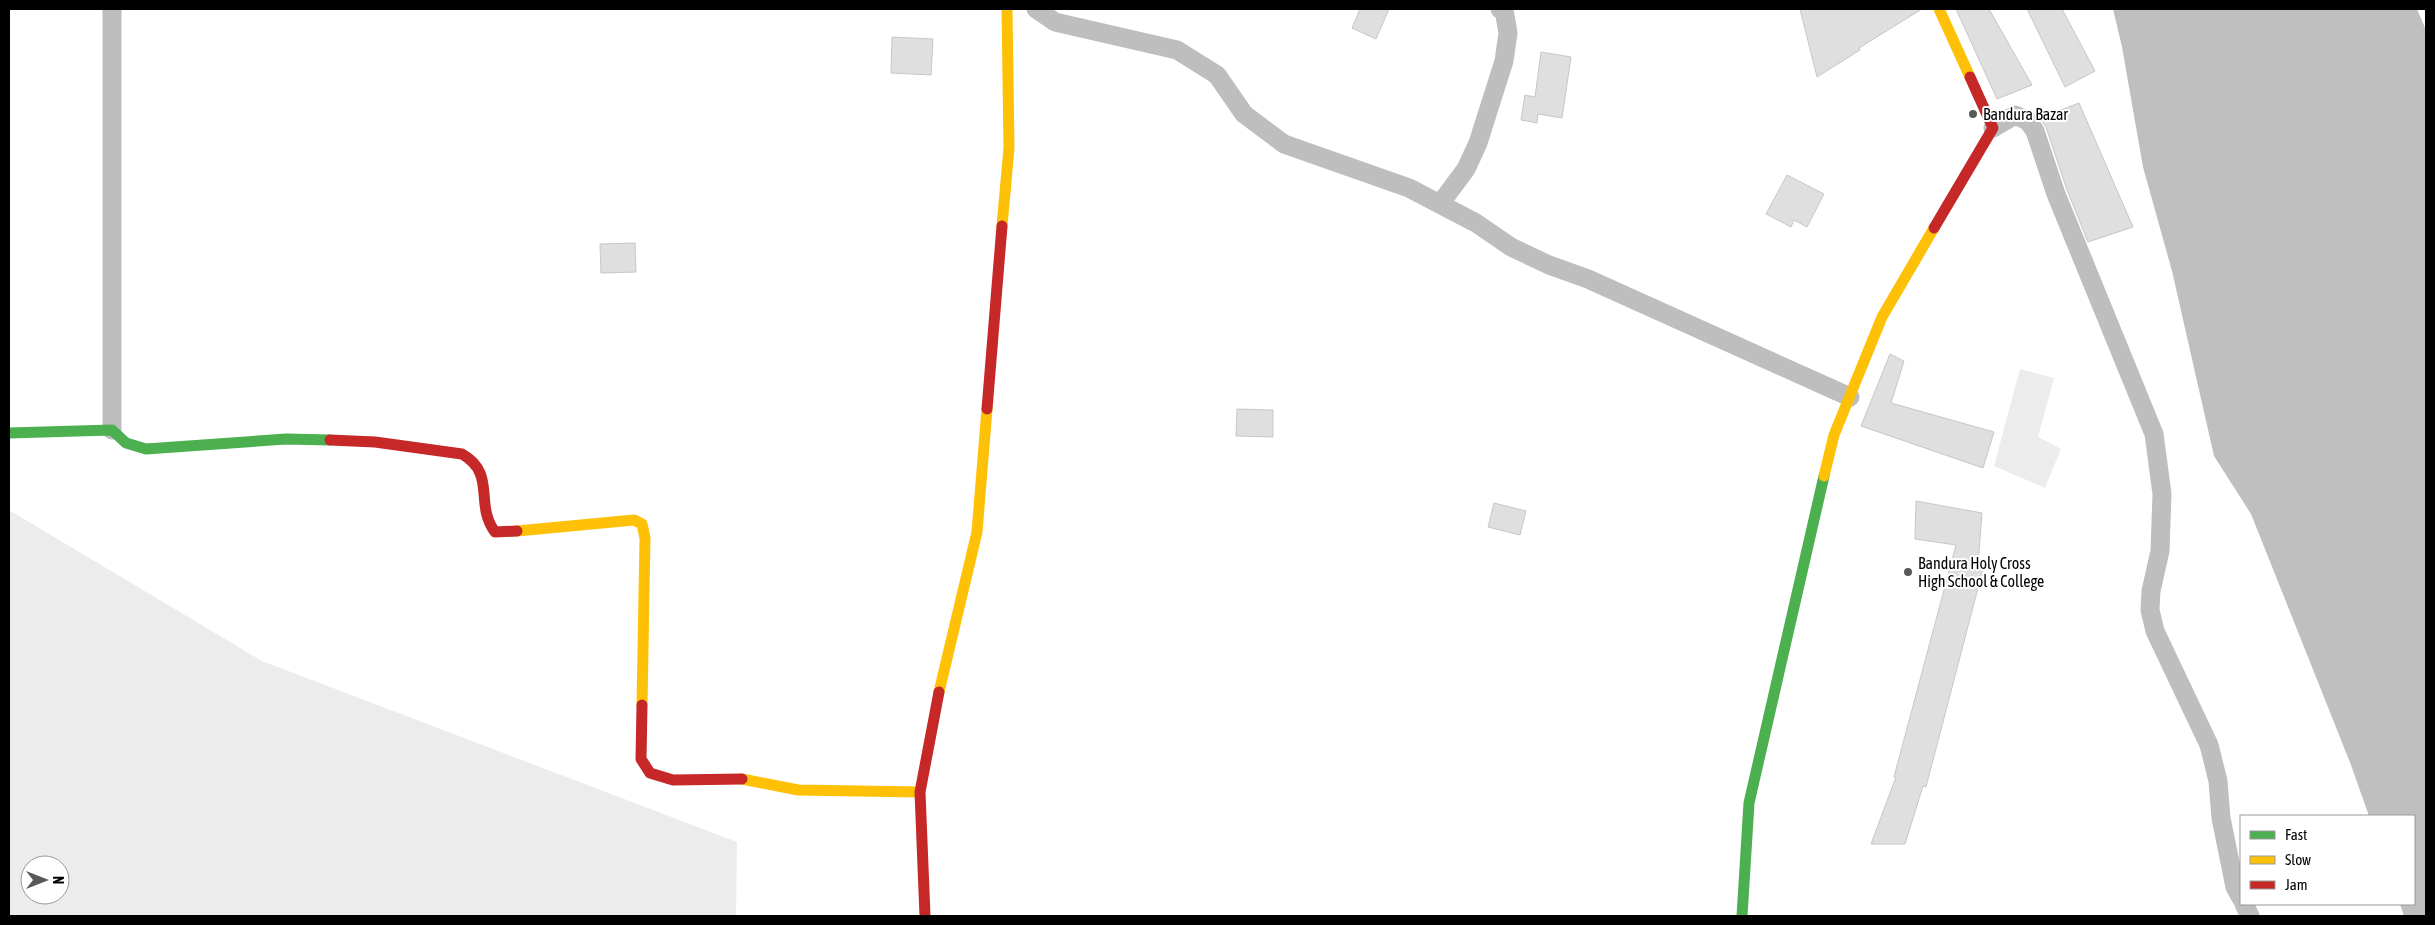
<svg xmlns="http://www.w3.org/2000/svg" width="2435" height="925" viewBox="0 0 2435 925" font-family="'Asap Condensed',sans-serif">
	<style>
		.green { fill: #ececec; fill-rule: evenodd }
		.water { fill: #bfbfbf }
		.building { fill: #dfdfdf; stroke: #c7c7c7 }
		.lines { fill: none; stroke-linecap: round; stroke-linejoin: round }
		.street { stroke: #bebebe; stroke-width: 19 }
		.fast { stroke: #4caf50; stroke-width: 11 }
		.slow { stroke: #ffc107; stroke-width: 11 }
		.jam { stroke: #c62828; stroke-width: 11 }
		.poi-dot { fill: #595959; stroke: #fff; stroke-width: 2 }
		.labels { text-anchor: middle; stroke-width: 4; stroke-linejoin: round; paint-order: stroke }
		.poi-label { font-size: 16px; fill: #000; stroke: #fff; text-anchor: start }
	</style>
	<rect width="100%" height="100%" fill="#fff"/>
	<!-- green -->
	<g class="green">
		<polygon points="2020,369 2054,378 2038,437 2061,449 2045,488 1994,466"/>
		<path d="M 9,510 L 262,661 L 737,842 L 736,916 L 9,916 ZM 30,865 L 60,865 L 60,895 L 30,895 Z"/>
	</g>
	<!-- water -->
	<polygon class="water" points="2113,9 2417,9 2426,30 2426,916 2404,916 2400,904 2414,904 2414,816 2369,816 2351,765 2251,514 2214,456 2172,271 2143,167 2122,47"/>
	<!-- building -->
	<g class="building">
		<polygon points="1360,9 1389,9 1376,39 1352,28"/>
		<polygon points="1800,9 1922,9 1859,48 1860,50 1817,77"/>
		<polygon points="1956,9 1989,9 2032,85 1997,99"/>
		<polygon points="2027,9 2062,9 2095,71 2065,87"/>
		<polygon points="892,37 933,39 931,75 891,73"/>
		<polygon points="1541,52 1571,57 1562,118 1538,114 1537,123 1521,120 1525,95 1535,97"/>
		<polygon points="2079,103 2133,227 2088,242 2067,190 2046,127 2040,118"/>
		<polygon points="1787,175 1824,194 1807,227 1794,220 1791,227 1766,214"/>
		<polygon points="635,243 636,272 601,273 600,244"/>
		<polygon points="1890,354 1904,361 1891,403 1994,432 1983,468 1861,426"/>
		<polygon points="1237,409 1273,410 1273,437 1236,436"/>
		<polygon points="1916,501 1982,513 1978,564 1984,565 1926,787 1923,786 1905,844 1871,844 1896,777 1894,777 1956,545 1915,539"/>
		<polygon points="1494,503 1526,511 1520,535 1488,527"/>
	</g>
	<g class="lines">
		<!-- street -->
		<g class="street">
			<polyline points="1036,9 1055,22 1177,50 1217,75 1244,114 1284,144 1409,188 1476,223 1511,247 1549,265 1588,279 1850,397"/>
			<polyline points="1993,128 2015,115 2028,121 2035,131 2056,194 2154,434 2162,494 2160,551 2151,591 2150,610 2155,631 2209,745 2218,781 2221,818 2235,887 2241,898"/>
			<polyline points="1440,204 1466,169 1478,143 1504,61 1508,33 1504,10 1500,9"/>
			<polyline points="112,430 112,9"/>
			<polyline points="2244,904 2250,916"/>
		</g>
		<!-- fast -->
		<g class="fast">
			<polyline points="9,433 112,430 126,443 146,449 286,439 330,440"/>
			<polyline points="1742,916 1749,803 1824,476"/>
		</g>
		<!-- slow -->
		<g class="slow">
			<polyline points="1939,9 1970,77"/>
			<polyline points="1002,226 1009,148 1007,9"/>
			<polyline points="1824,476 1834,435 1882,317 1934,228"/>
			<polyline points="517,531 634,520 642,524 645,538 642,705"/>
			<polyline points="939,692 977,532 987,409"/>
			<polyline points="742,779 798,790 920,792"/>
		</g>
		<!-- jam -->
		<g class="jam">
			<polyline points="1934,228 1993,128 1970,77"/>
			<polyline points="987,409 1002,226"/>
			<path d="M 330,440 L 375,442 L 462,454 C 497,474 474,504 495,532 L 517,531"/>
			<polyline points="642,705 641,759 650,773 673,780 742,779"/>
			<polyline points="925,916 920,792 939,692"/>
		</g>
	</g>
	<!-- markers -->
	<g class="poi-dot">
		<circle cx="1973" cy="114" r="5"/>
		<circle cx="1908" cy="572" r="5"/>
	</g>
	<g class="labels">
		<!-- poi labels -->
		<g class="poi-label">
			<text x="1983" y="120">Bandura Bazar</text>
			<text x="1918" y="569">Bandura Holy Cross<tspan x="1918" dy="18">High School &amp; College</tspan></text>
		</g>
	</g>
	<!-- border -->
	<rect width="2435" height="925" fill="none" stroke="#000000" stroke-width="20"/>
	<!-- legend -->
	<rect x="2240" y="815" width="175" height="90" fill="#ffffff" stroke="#999999"/>
	<rect x="2250" y="831" width="25" height="8" fill="#4caf50" stroke="#999999"/>
	<text x="2285" y="840" font-size="15" fill="#000000">Fast</text>
	<rect x="2250" y="856" width="25" height="8" fill="#ffc107" stroke="#999999"/>
	<text x="2285" y="865" font-size="15" fill="#000000">Slow</text>
	<rect x="2250" y="881" width="25" height="8" fill="#c62828" stroke="#999999"/>
	<text x="2285" y="890" font-size="15" fill="#000000">Jam</text>
	<!-- north arrow -->
	<g transform="translate(45 880) rotate(90)"><circle r="24" fill="#ffffff" stroke="#999999"/>
	<path d="M0-4L9 19L0 12L-9 19Z" fill="#595959"/>
	<text y="-8" font-size="14" font-weight="bold" text-anchor="middle" fill="#000000">N</text>
	</g>
</svg>
